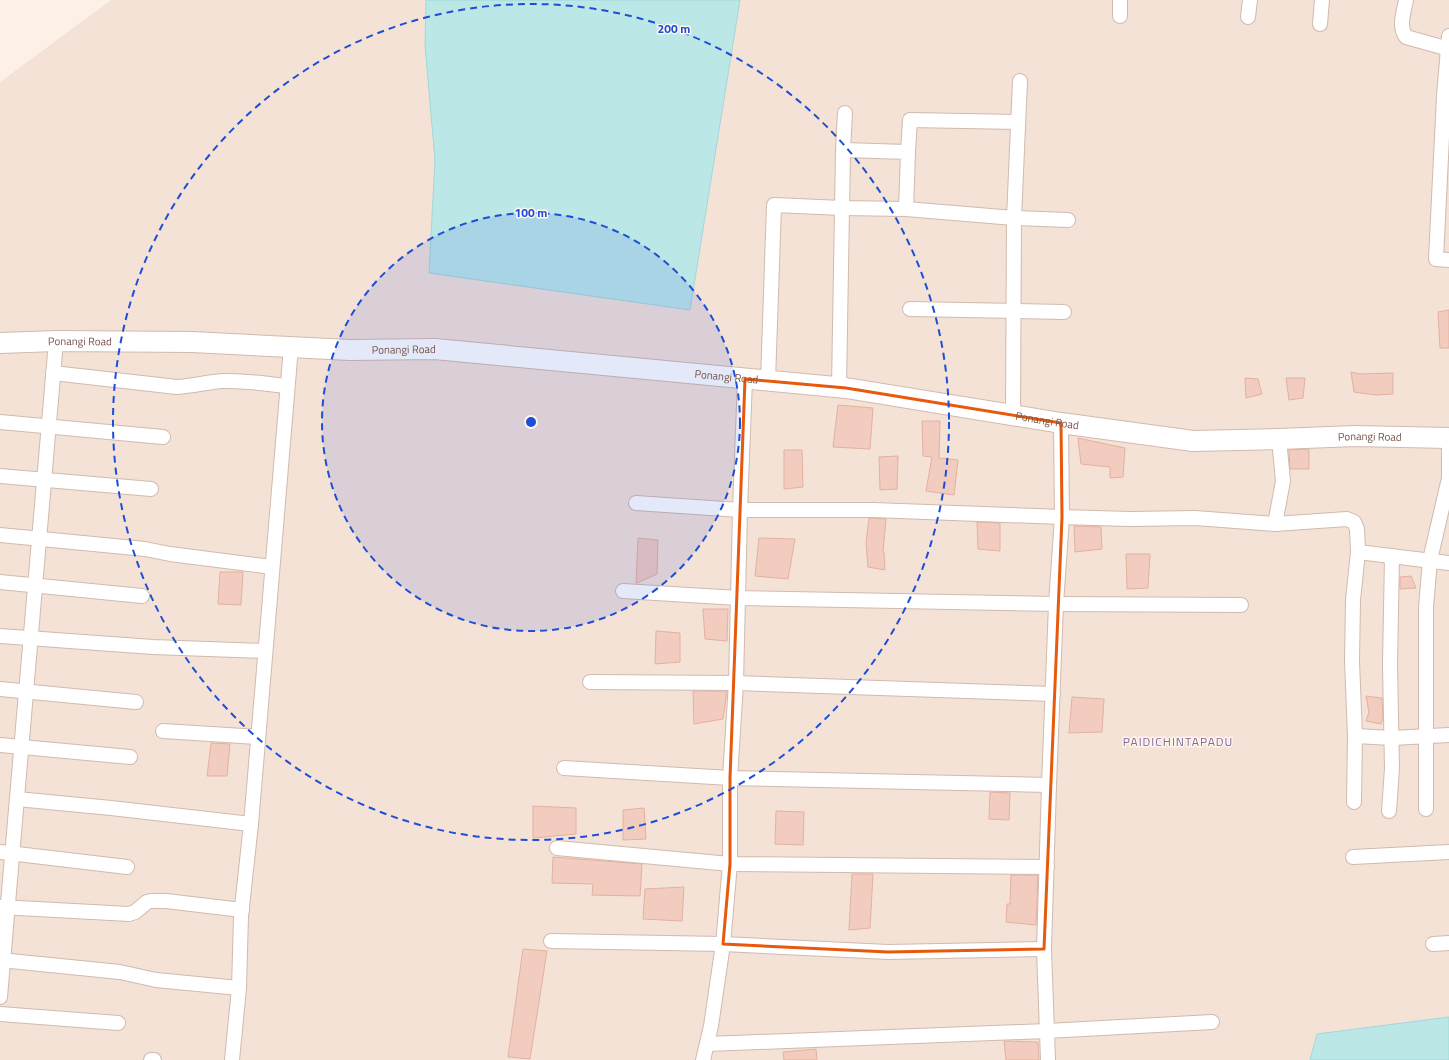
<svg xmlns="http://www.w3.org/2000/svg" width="1449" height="1060" viewBox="0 0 1449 1060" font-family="'Titillium Web',sans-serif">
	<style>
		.residential { fill: #f4e2d6 }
		.water { fill: #bbe7e7; stroke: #a1d8d9 }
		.building { fill: #f2ccbf; stroke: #e5b09f }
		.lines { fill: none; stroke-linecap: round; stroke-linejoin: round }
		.street-casing { stroke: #d1baaf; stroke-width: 16 }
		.secondary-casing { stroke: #d4b9ad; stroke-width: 22 }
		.street { stroke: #fff; stroke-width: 14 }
		.secondary { stroke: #fff; stroke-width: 20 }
		.marked { fill: none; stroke: #e8590c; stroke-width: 3; stroke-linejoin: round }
		.ring { fill: none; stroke: #1d4ed8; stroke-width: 2; stroke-dasharray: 7 5 }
		.labels { text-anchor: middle; stroke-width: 3; stroke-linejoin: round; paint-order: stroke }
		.street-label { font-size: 11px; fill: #77544b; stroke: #fff6ee }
		.neighbourhood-label { font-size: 12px; letter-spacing: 1px; fill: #82679a; stroke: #fff6ee }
		.centre { fill: #1d4ed8; stroke: #fff6ee; stroke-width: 2 }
		.ring-label { font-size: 12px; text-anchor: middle; font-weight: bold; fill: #1d4ed8; stroke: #fff6ee; stroke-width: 3; stroke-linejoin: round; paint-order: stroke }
	</style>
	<rect width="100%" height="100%" fill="#fdf1e7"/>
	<!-- residential -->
	<polygon class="residential" points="111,0 1449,0 1449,1060 0,1060 0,82"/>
	<!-- water -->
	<g class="water">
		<polygon points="426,0 740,0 690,310 429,273 435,160 425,45"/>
		<polygon points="1449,1017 1449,1060 1310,1060 1317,1034"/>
	</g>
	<!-- building -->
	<g class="building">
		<polygon points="1449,310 1449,348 1440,348 1438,312"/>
		<polygon points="1351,372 1360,374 1393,373 1393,394 1376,395 1354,392"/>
		<polygon points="1245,378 1258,379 1262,394 1246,398"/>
		<polygon points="1286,378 1305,378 1303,398 1289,400"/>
		<polygon points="838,405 873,408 870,449 833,447"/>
		<polygon points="922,421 940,421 939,458 958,460 954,495 926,491 932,457 923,456"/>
		<polygon points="1078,438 1125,448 1123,477 1110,478 1110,467 1081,464"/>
		<polygon points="1309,449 1309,469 1290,469 1289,450"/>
		<polygon points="784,450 802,450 803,487 784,489"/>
		<polygon points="898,456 897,489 880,490 879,457"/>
		<polygon points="869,518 886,519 883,552 884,552 885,570 868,567 866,543"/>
		<polygon points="977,522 1000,523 1000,551 978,549"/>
		<polygon points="1074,526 1101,527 1102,549 1075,552"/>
		<polygon points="638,538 658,540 657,574 637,583 636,583"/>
		<polygon points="759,538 795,539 788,579 755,576"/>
		<polygon points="1126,554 1150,554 1148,588 1127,589"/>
		<polygon points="220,572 243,572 241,605 218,604"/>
		<polygon points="1411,576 1416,588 1400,589 1400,577"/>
		<polygon points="703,609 728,609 727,641 705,639"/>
		<polygon points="656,631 680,633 680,662 655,664"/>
		<polygon points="693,691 727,691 723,719 694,724"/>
		<polygon points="1366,696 1382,698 1383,718 1381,724 1366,721 1369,712"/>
		<polygon points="1072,697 1104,699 1102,732 1069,733"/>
		<polygon points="211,743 230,744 227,776 207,776"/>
		<polygon points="990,792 1010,793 1009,820 989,819"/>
		<polygon points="533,806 576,808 576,834 533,838"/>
		<polygon points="644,808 646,839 623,840 623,810"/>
		<polygon points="776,811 804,812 803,845 775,844"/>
		<polygon points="553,857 642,864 640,896 592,895 593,884 552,883"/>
		<polygon points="852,874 873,874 870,928 849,930"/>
		<polygon points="1011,875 1038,875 1036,925 1006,922 1007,904 1010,904"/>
		<polygon points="684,887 682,921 643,919 645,889"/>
		<polygon points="523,949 547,951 530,1059 508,1057"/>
		<polygon points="1004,1041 1038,1042 1039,1060 1006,1060"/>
		<polygon points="816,1049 817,1060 784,1060 783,1052"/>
	</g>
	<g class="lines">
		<defs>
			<g id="street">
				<polyline points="1120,0 1120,16"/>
				<path d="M 1406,0 C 1404,12 1398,26 1406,37 L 1449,49"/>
				<polyline points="1248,17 1250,0"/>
				<polyline points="1320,24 1322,0"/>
				<polyline points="1449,36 1444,96 1436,259 1449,260"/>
				<polyline points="843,150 908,152 906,209"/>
				<polyline points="908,152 910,120 1018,122"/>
				<polyline points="910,309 1064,312"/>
				<path d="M 53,373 L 177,387 C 193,386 208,382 223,381 C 244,380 266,384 287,386"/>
				<polyline points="768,381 774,205 842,208 906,209 1014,218 1068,220"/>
				<polyline points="839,387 843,150 845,113"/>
				<polyline points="1013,415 1014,218 1020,81"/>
				<polyline points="0,422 163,437"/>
				<polyline points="1279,439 1283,481 1275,524 1347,519 1354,522 1357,529 1358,552"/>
				<polyline points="0,476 151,489"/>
				<polyline points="636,503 740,510 873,510 1062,517 1130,519 1195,518 1275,524"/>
				<polyline points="0,535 145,549 170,554 272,567"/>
				<polyline points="0,582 142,596"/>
				<polyline points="623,591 738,598 1056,604 1241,605"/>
				<polyline points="0,636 153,647 265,651"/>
				<polyline points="590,682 736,683 1053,694"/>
				<polyline points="0,689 136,702"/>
				<polyline points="163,731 258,737"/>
				<polyline points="1355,736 1392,738 1449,735"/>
				<polyline points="0,745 130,757"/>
				<polyline points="564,768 730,778 1049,785"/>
				<polyline points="17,799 111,808 251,824"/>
				<polyline points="1354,802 1355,736 1352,661 1353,600 1358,552 1449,563"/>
				<polyline points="1426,809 1426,607 1430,560 1449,478 1449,440"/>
				<polyline points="1389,811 1392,768 1390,664 1392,556"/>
				<polyline points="557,848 730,864 1047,867"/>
				<polyline points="0,852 127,867"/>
				<polyline points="1353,857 1449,852"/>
				<polyline points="0,907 129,914 135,912 147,902 151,901 166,901 242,910"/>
				<polyline points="551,941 723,944 888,952 1044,949"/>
				<polyline points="1433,944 1449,943"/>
				<polyline points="0,960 120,972 156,980 239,988"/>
				<polyline points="0,997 56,341"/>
				<polyline points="0,1014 118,1023"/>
				<polyline points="707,1044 1047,1031 1212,1022"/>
				<polyline points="151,1060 154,1060"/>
				<polyline points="232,1060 239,988 241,916 251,824 291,347"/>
				<polyline points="703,1060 711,1026 723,944 730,864 730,778 736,683 740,510 745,379"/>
				<polyline points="1048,1060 1044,949 1049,785 1056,604 1062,517 1061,423"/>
			</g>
			<g id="secondary">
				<path id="s1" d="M 0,343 L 56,341 L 192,342 L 350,350 L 435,349 L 846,388 L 1061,423 L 1193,441 L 1279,439 L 1355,436 L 1449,438"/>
			</g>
		</defs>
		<!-- street casing -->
		<use href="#street" class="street-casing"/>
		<!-- secondary casing -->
		<use href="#secondary" class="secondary-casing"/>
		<!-- street -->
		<use href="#street" class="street"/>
		<!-- secondary -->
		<use href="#secondary" class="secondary"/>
	</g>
	<!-- marked area -->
	<path class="marked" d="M 745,379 L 846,388 L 1061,423 L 1062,517 L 1044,949 L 888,952 L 723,944 L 730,864 L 730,778 Z"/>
	<!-- distance rings -->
	<circle cx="531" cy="422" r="209" fill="#1d4ed8" fill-opacity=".12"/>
	<g class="ring">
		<circle cx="531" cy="422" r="209"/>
		<circle cx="531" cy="422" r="418"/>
	</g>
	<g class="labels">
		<!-- street labels -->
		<g class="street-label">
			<text dy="4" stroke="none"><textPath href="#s1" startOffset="80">Ponangi Road</textPath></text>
			<text dy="4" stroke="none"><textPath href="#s1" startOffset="404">Ponangi Road</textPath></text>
			<text dy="4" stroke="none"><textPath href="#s1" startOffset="728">Ponangi Road</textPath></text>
			<text dy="4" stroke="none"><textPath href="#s1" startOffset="1052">Ponangi Road</textPath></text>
			<text dy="4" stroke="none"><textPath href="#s1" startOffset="1376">Ponangi Road</textPath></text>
		</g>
		<!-- neighbourhood labels -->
		<g class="neighbourhood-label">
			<text x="1178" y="746">PAIDICHINTAPADU</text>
		</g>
	</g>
	<circle cx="531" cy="422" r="6" class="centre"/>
	<g class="ring-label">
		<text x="674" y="33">200 m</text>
		<text x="531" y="217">100 m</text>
	</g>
</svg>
